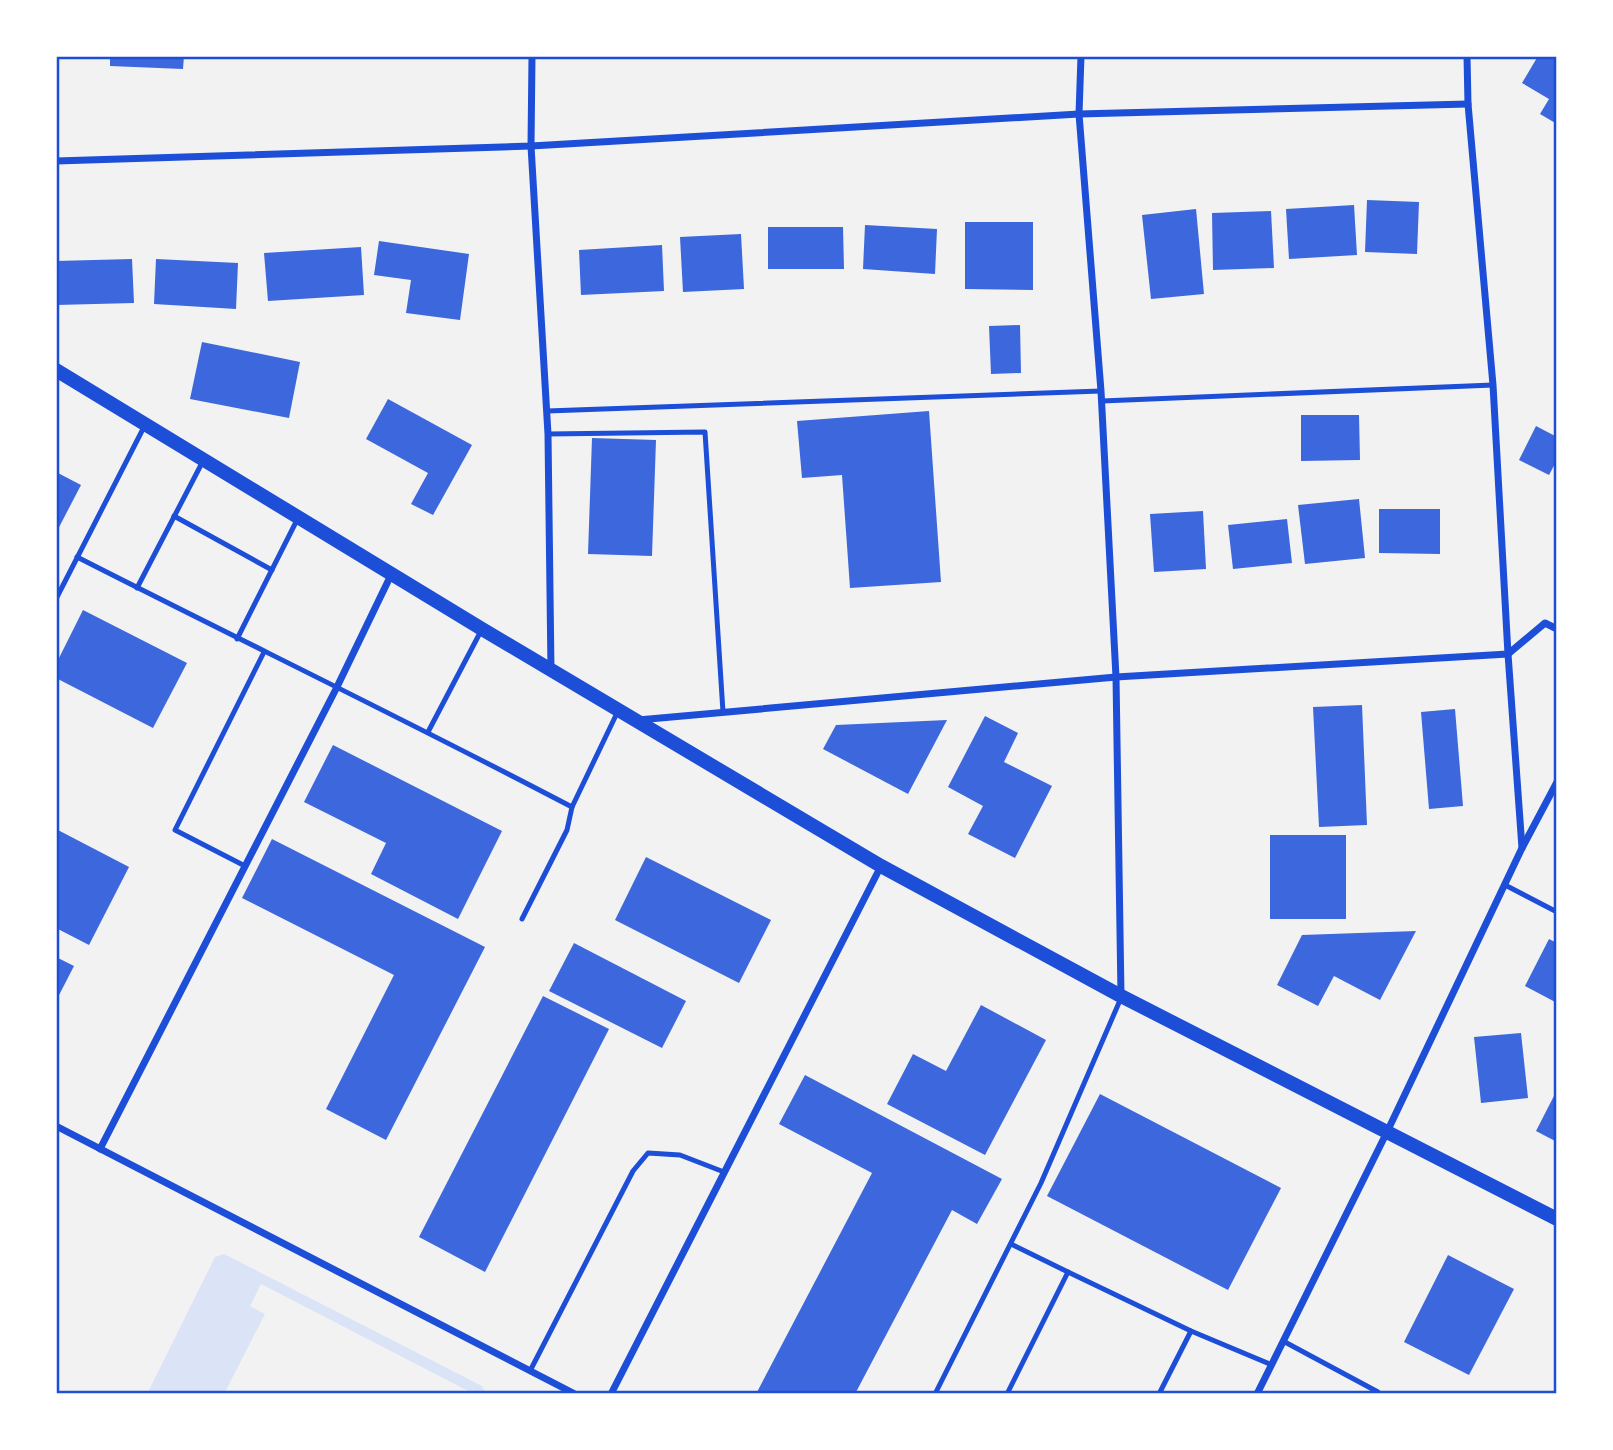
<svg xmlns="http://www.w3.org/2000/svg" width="1613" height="1450" viewBox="0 0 1613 1450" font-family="'Varela Round',sans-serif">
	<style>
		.green { fill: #dbe4f7 }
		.building { fill: #3d67dc }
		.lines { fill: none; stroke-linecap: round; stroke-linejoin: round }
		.service { stroke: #1d4ed8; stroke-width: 5 }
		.minor { stroke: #1d4ed8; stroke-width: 7 }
		.secondary { stroke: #1d4ed8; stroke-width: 14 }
		.neatline { fill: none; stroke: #1d4ed8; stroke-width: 2.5 }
	</style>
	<rect width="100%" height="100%" fill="#f2f2f2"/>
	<!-- green -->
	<polygon class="green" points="224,1254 482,1386 486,1394 474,1394 261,1284 250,1306 265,1314 224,1394 147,1394 215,1257"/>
	<!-- building -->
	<g class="building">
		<polygon points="110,56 184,56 183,69 110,66"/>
		<polygon points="1538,56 1557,56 1557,124 1540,114 1549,99 1522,83"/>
		<polygon points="1367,200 1419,202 1417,254 1365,252"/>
		<polygon points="1354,205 1357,255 1289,259 1286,209"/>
		<polygon points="1196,209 1204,294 1151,299 1142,215"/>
		<polygon points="1271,211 1274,268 1213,270 1212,213"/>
		<polygon points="965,222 1033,222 1033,290 965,289"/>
		<polygon points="865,225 937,229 935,274 863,269"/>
		<polygon points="768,227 843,227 844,269 768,269"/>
		<polygon points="741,234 744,289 683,292 680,237"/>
		<polygon points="379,241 469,254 460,320 406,313 411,280 374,275"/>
		<polygon points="662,245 664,291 581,295 579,250"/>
		<polygon points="361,247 364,295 268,301 264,253"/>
		<polygon points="132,259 134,303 56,305 56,261"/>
		<polygon points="156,259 238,263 236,309 154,304"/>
		<polygon points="1020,325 1021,373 991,374 989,326"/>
		<polygon points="202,342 300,362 289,418 190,399"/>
		<polygon points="388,399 472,445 433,515 411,504 428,473 366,439"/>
		<polygon points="929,411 941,582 850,588 842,475 802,478 797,421"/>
		<polygon points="1301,415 1359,415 1360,460 1301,461"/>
		<polygon points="1536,426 1557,437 1557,460 1549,475 1519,460"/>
		<polygon points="592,438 656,440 652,556 588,554"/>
		<polygon points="56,472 81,485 56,533"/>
		<polygon points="1359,499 1365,558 1305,564 1298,505"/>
		<polygon points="1379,509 1440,509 1440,554 1379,553"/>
		<polygon points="1203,511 1206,569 1154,572 1150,514"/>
		<polygon points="1287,519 1292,563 1233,569 1228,525"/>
		<polygon points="83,610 187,663 153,728 56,678 56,664"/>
		<polygon points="1362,705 1367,825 1319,827 1313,707"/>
		<polygon points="1455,709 1463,806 1429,809 1421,712"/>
		<polygon points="985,716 1018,733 1004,762 1052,786 1015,858 968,834 983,806 948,787"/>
		<polygon points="947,720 908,794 823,749 836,725"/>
		<polygon points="333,745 502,831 458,919 371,874 386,843 304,802"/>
		<polygon points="56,829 129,867 89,945 56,928"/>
		<rect x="1270" y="835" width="76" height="84"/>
		<polygon points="272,839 485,947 386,1140 326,1109 394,975 242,898"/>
		<polygon points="646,857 771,920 739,983 615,920"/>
		<polygon points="1416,931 1380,1000 1334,976 1318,1006 1277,985 1302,935"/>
		<polygon points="1549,939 1557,943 1557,1003 1525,986"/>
		<polygon points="574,943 686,1001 662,1048 549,991"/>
		<polygon points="56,957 74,966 56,1001"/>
		<polygon points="543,996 609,1029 485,1272 419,1237"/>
		<polygon points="981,1005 1046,1040 985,1155 887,1104 913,1054 946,1071"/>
		<polygon points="1521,1033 1528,1098 1481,1103 1474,1037"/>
		<polygon points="805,1075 1002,1179 977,1224 952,1210 855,1394 756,1394 872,1173 779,1124"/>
		<polygon points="1557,1090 1557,1142 1536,1131"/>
		<polygon points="1100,1094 1281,1188 1228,1290 1047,1196"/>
		<polygon points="1448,1255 1514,1289 1469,1375 1404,1342"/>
	</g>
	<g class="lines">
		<!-- service -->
		<g class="service">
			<polyline points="1102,401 1493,385"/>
			<polyline points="547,411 1101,391"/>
			<polyline points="548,434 705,432 723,712"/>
			<polyline points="174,516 272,570"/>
			<path d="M 77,557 C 242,641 408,721 572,807 L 618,711"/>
			<polyline points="137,588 203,461"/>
			<polyline points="56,599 145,425"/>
			<polyline points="237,639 298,518"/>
			<polyline points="428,732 482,629"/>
			<polyline points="245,866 175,830 264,652"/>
			<polyline points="1505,885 1557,912"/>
			<polyline points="522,919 567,830 572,807"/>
			<polyline points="1011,1244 1068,1272"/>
			<polyline points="1283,1341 1378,1392 1377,1394"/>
			<polyline points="530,1371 633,1171 648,1153 680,1155 724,1172"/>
			<polyline points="935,1394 1041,1183 1121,998"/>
			<polyline points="1007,1394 1068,1272 1191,1331 1272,1365"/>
			<polyline points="1159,1394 1191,1331"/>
		</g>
		<!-- minor -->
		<g class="minor">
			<polyline points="532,56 531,146 548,434 551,671"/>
			<polyline points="1081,56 1079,114 1101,391 1116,677 1121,995"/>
			<polyline points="1467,56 1468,104 1493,385 1508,654 1522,848"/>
			<polyline points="56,161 531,146 1079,114 1468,104"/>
			<polyline points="638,720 1116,677 1508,654 1545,623 1557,629"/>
			<polyline points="56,1126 575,1394"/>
			<polyline points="100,1149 336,689 391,575"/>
			<polyline points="611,1394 881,866"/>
			<polyline points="1257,1394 1387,1132 1522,848 1557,782"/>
		</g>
		<!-- secondary -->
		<polyline class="secondary" points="56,370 482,629 881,866 1121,996 1557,1219"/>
	</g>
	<!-- border -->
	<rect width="1613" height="1450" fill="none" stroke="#ffffff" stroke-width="116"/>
	<rect x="58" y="58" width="1497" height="1334" class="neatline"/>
</svg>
